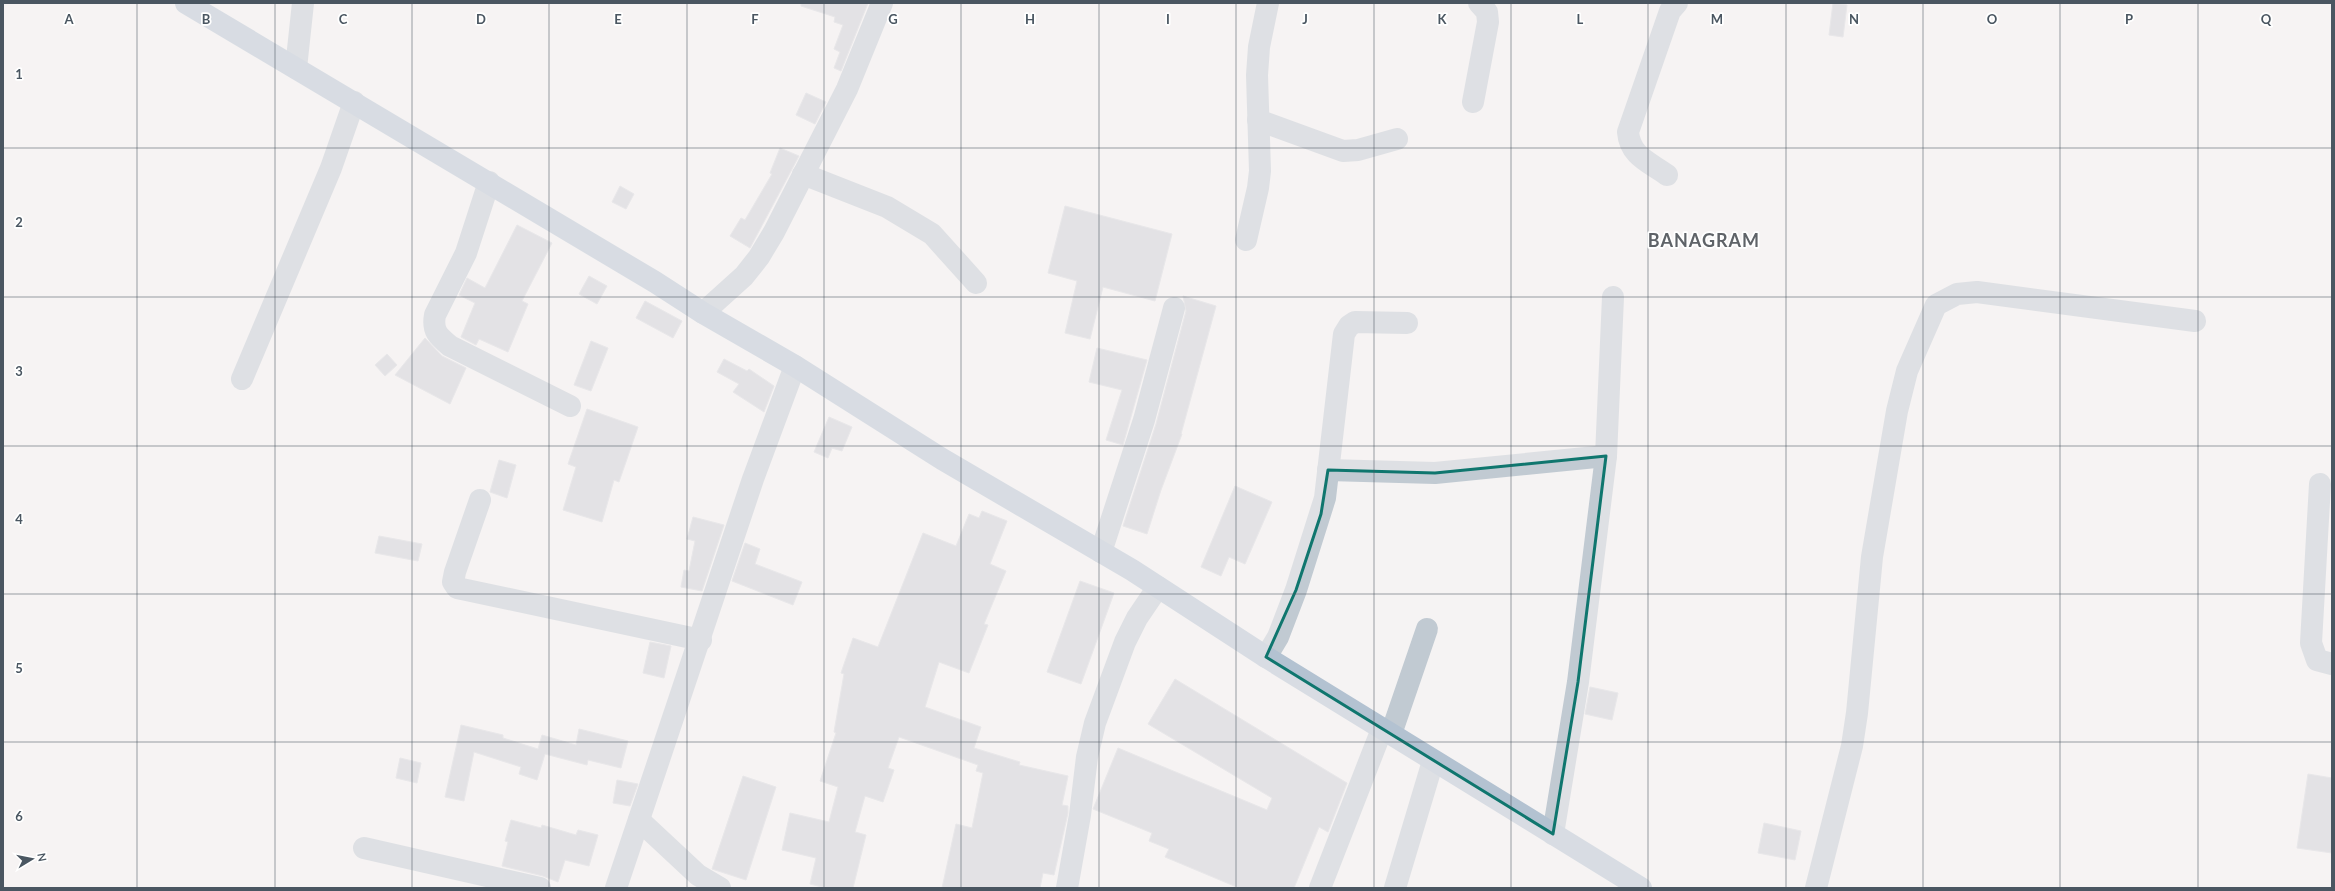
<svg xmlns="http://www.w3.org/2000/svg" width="2335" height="891" viewBox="0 0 2335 891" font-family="Lato,sans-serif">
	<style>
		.building { fill: #cdcfd5; stroke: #d7d9de }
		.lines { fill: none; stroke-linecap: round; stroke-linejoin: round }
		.minor { stroke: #c1cad2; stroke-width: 22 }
		.major { stroke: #b3c2d1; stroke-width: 22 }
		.marked { fill: none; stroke: #0f766e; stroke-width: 3; stroke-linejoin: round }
		.grid { fill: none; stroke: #4a5661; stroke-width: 1; stroke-opacity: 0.55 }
		.labels { text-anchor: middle; stroke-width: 3.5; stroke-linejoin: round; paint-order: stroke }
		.district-label { font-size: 18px; font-weight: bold; letter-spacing: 1px; fill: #5f6368; stroke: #fff }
		.grid-label { font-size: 13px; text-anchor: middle; font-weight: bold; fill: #4a5661; stroke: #fff; stroke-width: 3.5; stroke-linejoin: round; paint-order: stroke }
	</style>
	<rect width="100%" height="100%" fill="#f5f3f3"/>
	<!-- building -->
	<g class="building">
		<polygon points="801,3 868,3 841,71 834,68 840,52 834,49 843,25 834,22 835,17 801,6"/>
		<polygon points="1833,3 1847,5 1843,37 1829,35"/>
		<polygon points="806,93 826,102 815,124 796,115"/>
		<polygon points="780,148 799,156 750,248 730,236 741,218 745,220 772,174 770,173"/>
		<polygon points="620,186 634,194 626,209 612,202"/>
		<polygon points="1065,206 1172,234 1155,301 1103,287 1090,339 1065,333 1077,281 1048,273"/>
		<polygon points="517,225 552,243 522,301 528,304 508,352 479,339 476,345 461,337 475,303 459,295 467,278 485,288"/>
		<polygon points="589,276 607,286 597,304 579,294"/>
		<polygon points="1183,296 1216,306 1181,434 1182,434 1161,490 1147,534 1123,526 1156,424 1186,311"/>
		<polygon points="645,301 682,321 673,338 636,318"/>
		<polygon points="425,338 442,356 466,368 450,404 395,375"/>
		<polygon points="591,341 608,348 591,391 574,385"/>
		<polygon points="1097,348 1147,360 1123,445 1106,440 1122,390 1089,382"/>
		<polygon points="387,354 397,365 385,376 375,365"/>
		<polygon points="724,359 747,371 749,369 774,386 764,412 733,392 739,384 717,372"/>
		<polygon points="587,409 638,427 619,482 614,480 602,522 563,510 576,467 568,464"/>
		<polygon points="829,417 852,427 842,451 832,448 828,458 814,452"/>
		<polygon points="499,460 516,465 507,498 490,492"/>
		<polygon points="1235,486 1272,502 1245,564 1229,557 1221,576 1201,567"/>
		<polygon points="982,511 1007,521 990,564 1006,571 984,624 988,625 969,673 939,662 925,707 981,727 974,748 1020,762 1019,765 1068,776 1062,805 1068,806 1068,813 1054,875 1043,873 1040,888 942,888 956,824 972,828 983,773 976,771 978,765 899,737 888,768 894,770 883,802 865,796 855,832 866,835 853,888 826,888 810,884 816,858 782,850 790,813 829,822 838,787 820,781 836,733 834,732 844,674 841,673 853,638 878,647 923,533 956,546 969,514 979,518"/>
		<polygon points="693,517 724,525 702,591 681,587 684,570 689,571 695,541 687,539"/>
		<polygon points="379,536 422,544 418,561 375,553"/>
		<polygon points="745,543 760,549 755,564 802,582 793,605 732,581"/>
		<polygon points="1080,581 1114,593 1081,684 1047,672"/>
		<polygon points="650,642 671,646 664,678 643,673"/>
		<polygon points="1175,679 1347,783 1328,832 1319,827 1294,888 1239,888 1165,857 1169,849 1149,841 1152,833 1093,809 1118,748 1267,810 1272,798 1148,724"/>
		<polygon points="1590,687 1618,693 1612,720 1585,714"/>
		<polygon points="461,725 503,735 503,738 538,749 542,735 576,745 579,729 628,741 621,768 588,760 587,765 545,754 537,780 519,774 521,767 474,752 464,801 445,797"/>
		<polygon points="400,758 421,763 417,783 396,778"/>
		<polygon points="2308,774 2332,778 2332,853 2297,848"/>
		<polygon points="743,776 776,787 746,880 712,869"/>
		<polygon points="617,780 638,784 630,806 613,803"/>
		<polygon points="511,820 541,828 542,825 576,835 578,830 598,835 589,866 565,860 558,882 543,876 502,866 508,842 505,841"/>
		<polygon points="1764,823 1801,831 1795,860 1758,853"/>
	</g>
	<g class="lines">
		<!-- minor -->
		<g class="minor">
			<polyline points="296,68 303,3"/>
			<polyline points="1473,102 1488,22 1487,12 1479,3"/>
			<polyline points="1258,120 1343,151 1358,150 1397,139"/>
			<polyline points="803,174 887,207 932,234 976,283"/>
			<path d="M 1667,175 C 1649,162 1630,156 1628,132 L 1670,11 L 1677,3"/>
			<path d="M 489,182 L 466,253 L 435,315 C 432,331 438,336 450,346 L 570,406"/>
			<polyline points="1246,240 1258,188 1260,171 1257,75 1259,47 1268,3"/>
			<polyline points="703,313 744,276 759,257 774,232 847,89 882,3"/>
			<polyline points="242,379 331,168 354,102"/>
			<polyline points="1328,470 1435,473 1606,456"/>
			<polyline points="2320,484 2311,643 2317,660 2332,664"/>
			<polyline points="480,500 455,572 453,582 457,588 701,640"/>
			<polyline points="1101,552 1144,420 1174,308"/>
			<polyline points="1266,657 1278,637 1296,590 1325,498 1344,334 1349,326 1355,322 1407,323"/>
			<polyline points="1391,734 1427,629"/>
			<polyline points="639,820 698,875 720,888"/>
			<polyline points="1553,834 1578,682 1606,456 1613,297"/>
			<polyline points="364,848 540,888"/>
			<polyline points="616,888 753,479 795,366"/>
			<polyline points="1067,888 1080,815 1087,757 1095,723 1125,642 1137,618 1158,587"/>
			<polyline points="1320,888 1382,729"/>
			<polyline points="1395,888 1433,761"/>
			<polyline points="1816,888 1852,746 1857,713 1872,557 1897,411 1907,371 1936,305 1957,294 1977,292 2195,321"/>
		</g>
		<!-- major -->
		<polyline class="major" points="186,3 655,282 703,313 795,366 942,459 1132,570 1266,657 1641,888"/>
	</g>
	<!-- marked area -->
	<path d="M0 0H2335V891H0ZM 1606,456 L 1578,682 L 1553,834 L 1266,657 L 1296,590 L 1321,514 L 1328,470 L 1435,473 Z" fill="#f5f3f3" fill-opacity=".55" fill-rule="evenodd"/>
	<path class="marked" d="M 1606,456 L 1578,682 L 1553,834 L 1266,657 L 1296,590 L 1321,514 L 1328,470 L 1435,473 Z"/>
	<!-- grid -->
	<path class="grid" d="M 137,3 L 137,888M 275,3 L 275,888M 412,3 L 412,888M 549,3 L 549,888M 687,3 L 687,888M 824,3 L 824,888M 961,3 L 961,888M 1099,3 L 1099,888M 1236,3 L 1236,888M 1374,3 L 1374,888M 1511,3 L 1511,888M 1648,3 L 1648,888M 1786,3 L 1786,888M 1923,3 L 1923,888M 2060,3 L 2060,888M 2198,3 L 2198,888M 3,148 L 2332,148M 3,297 L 2332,297M 3,446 L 2332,446M 3,594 L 2332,594M 3,742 L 2332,742"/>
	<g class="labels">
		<!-- district labels -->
		<g class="district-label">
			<text x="1704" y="247">BANAGRAM</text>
		</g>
	</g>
	<g class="grid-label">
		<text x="69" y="24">A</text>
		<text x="206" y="24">B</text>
		<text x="343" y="24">C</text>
		<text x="481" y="24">D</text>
		<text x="618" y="24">E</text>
		<text x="755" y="24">F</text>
		<text x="893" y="24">G</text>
		<text x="1030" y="24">H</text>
		<text x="1168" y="24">I</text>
		<text x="1305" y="24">J</text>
		<text x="1442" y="24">K</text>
		<text x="1580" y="24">L</text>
		<text x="1717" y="24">M</text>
		<text x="1854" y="24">N</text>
		<text x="1992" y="24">O</text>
		<text x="2129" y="24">P</text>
		<text x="2266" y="24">Q</text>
		<text x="19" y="79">1</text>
		<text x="19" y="227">2</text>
		<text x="19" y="376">3</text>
		<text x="19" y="524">4</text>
		<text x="19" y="673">5</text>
		<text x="19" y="821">6</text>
	</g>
	<!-- border -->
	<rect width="2335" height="891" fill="none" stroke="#4a5661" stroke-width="8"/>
	<!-- north arrow -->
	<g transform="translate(32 859) rotate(80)" stroke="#ffffff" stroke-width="3" paint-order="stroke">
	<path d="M0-3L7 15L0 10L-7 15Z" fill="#4a5661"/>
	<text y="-6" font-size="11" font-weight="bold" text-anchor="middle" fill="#4a5661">N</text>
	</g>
</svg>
